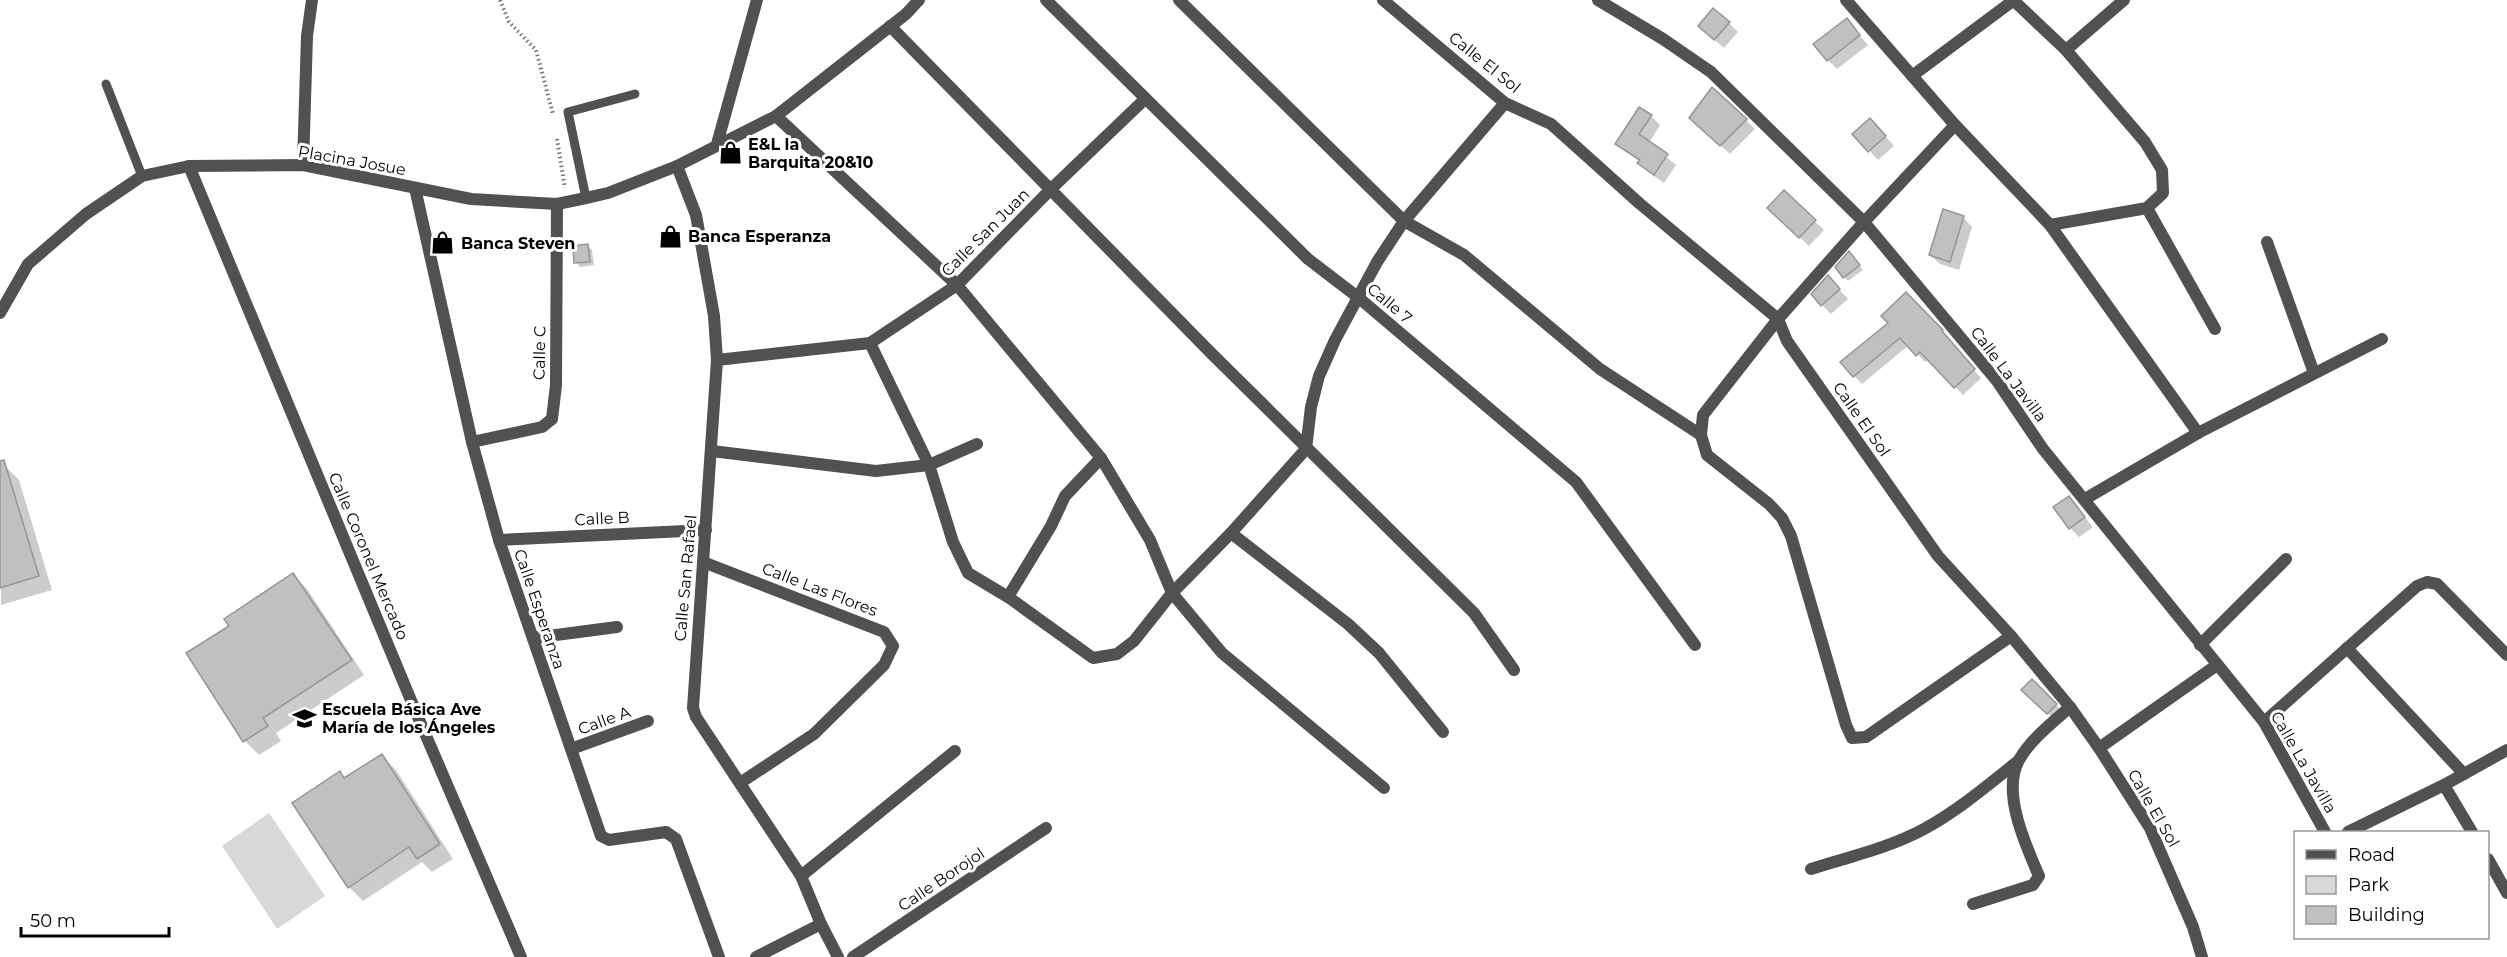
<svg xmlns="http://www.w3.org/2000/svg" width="2507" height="957" viewBox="0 0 2507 957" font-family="Montserrat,sans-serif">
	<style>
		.green { fill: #d8d8d8 }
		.shadow { fill: #0003 }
		.building { fill: #c0c0c0; stroke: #959595; stroke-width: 1.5 }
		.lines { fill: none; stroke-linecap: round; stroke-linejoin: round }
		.path { stroke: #737373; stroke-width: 4; stroke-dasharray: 1.5 3; stroke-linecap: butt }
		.lane { stroke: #515151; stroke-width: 9 }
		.street { stroke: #515151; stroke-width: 12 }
		.labels { text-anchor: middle; stroke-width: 6; stroke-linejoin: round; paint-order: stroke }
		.street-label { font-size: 16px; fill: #000; stroke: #fff }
		.poi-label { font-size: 16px; font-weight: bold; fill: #000; stroke: #fff; text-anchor: start }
	</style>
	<rect width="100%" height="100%" fill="#fff"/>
	<!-- green -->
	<polygon class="green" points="269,813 325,896 277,929 222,846"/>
	<!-- shadow -->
	<g class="shadow">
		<polygon points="1846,20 1868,45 1837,69 1828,60"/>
		<polygon points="1729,23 1738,32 1724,48 1709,35"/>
		<polygon points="1651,116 1660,125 1649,143 1676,165 1664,183 1648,172 1640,162 1617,144"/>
		<polygon points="1746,120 1755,129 1730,154 1700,127"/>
		<polygon points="1879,129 1894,146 1878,160 1854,134"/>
		<polygon points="1784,192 1824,230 1809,246 1769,208"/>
		<polygon points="1963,217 1972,227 1959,270 1940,264 1930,255"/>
		<polygon points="588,246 592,250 594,265 580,267 576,262"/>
		<polygon points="1853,257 1863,270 1848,281 1844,277"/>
		<polygon points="1837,287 1848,299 1831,314 1822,305"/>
		<polygon points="1906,294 1950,339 1948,340 1981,378 1963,395 1929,359 1925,362 1909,345 1862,384 1854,376 1890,323"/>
		<polygon points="5,466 19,480 52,590 1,605 0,468"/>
		<polygon points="2069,498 2093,527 2079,537 2070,528"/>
		<polygon points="293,575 307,589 364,675 276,733 281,741 259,755 245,741 231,626"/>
		<polygon points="2032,681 2065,714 2057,722 2032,699"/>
		<polygon points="382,756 396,770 453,859 432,872 422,862 363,901 349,887 339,773 346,779"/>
	</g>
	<!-- building -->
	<g class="building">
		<polygon points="1713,8 1730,22 1714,40 1698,26"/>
		<polygon points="1847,18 1860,35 1827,61 1813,44"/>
		<polygon points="1712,87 1747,119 1720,146 1689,118"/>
		<polygon points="1639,107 1652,115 1639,134 1668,154 1654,175 1637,163 1640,160 1615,144"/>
		<polygon points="1870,118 1886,136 1868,152 1852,134"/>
		<polygon points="1784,190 1816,220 1799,238 1767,208"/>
		<polygon points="1943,209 1964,216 1950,262 1929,255"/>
		<polygon points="588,244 590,262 574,263 573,246"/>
		<polygon points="1849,251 1860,265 1843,278 1835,267"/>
		<polygon points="1828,275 1840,289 1821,306 1811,294"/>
		<polygon points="1906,292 1943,330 1942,331 1975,369 1954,388 1920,352 1916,356 1900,338 1853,377 1840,362 1888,323 1881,316"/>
		<polygon points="4,460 39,576 0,588 0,461"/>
		<polygon points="2069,496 2085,517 2069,529 2053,507"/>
		<polygon points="293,573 352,660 263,718 268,726 243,742 186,653 229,626 224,619"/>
		<polygon points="2032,679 2057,704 2047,714 2021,690"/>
		<polygon points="382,754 440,844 417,859 409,847 348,888 292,803 340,771 344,778"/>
	</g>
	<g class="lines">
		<!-- path -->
		<g class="path">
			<polyline points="500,0 509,22 536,50 553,114"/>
			<polyline points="557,139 565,188"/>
		</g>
		<!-- lane -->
		<g class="lane">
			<polyline points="106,84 142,176"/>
			<polyline points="586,198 568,112 635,94"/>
		</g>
		<!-- street -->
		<g class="street">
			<polyline points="1046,0 1308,259 1359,298 1576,482 1695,645"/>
			<polyline points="1179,0 1404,221 1464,255 1600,369 1701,435"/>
			<polyline points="1383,0 1505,103 1551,124 1639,203 1778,319 1787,341 1938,556 2011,636 2070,707 2099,748 2150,828 2193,927 2202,957"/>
			<polyline points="1598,0 1663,39 1711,72 1864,222 1997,381 2043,449 2264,722 2325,832"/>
			<polyline points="1846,0 1955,125 2050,225 2198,433"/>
			<polyline points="2013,0 2066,50 2145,142 2162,170 2163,193 2147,208 2050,225"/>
			<polyline points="890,26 1211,353 1474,613 1514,670"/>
			<polyline points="2066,50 2124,0"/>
			<polyline points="1912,76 2014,0"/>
			<polyline points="776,116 957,285 1101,458 1150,540 1172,593 1222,653 1384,788"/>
			<polyline points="1955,125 1864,222 1778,319 1703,415 1701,435 1707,455 1769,504 1782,518 1791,536 1846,725 1852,738 1866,737 2011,636"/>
			<polyline points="717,144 757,0"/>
			<polyline points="303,165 307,36 312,0"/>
			<polyline points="189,166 415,710 521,957"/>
			<polyline points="677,166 696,215 714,316 717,360 693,708 696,717 801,876 821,924 838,957"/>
			<polyline points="415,188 472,442 499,540 601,836 609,840 666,832 676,839 719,957"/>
			<polyline points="2147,208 2215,329"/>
			<polyline points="2267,242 2314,373"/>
			<polyline points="0,313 28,264 86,214 142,176 189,166 303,165 471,199 557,204 586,198 608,193 677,166 776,116 906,14 919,0"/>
			<polyline points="870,343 929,465 953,542 968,573 1008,597 1051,526 1065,496 1101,458"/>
			<polyline points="717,360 870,343 957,285 1051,189 1145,99"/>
			<polyline points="472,442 542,427 552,419 556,385 557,204"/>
			<polyline points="712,451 876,471 929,465 977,444"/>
			<polyline points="2085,499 2198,433 2382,339"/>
			<polyline points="1231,533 1348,624 1379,653 1443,732"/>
			<polyline points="499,540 706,530"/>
			<polyline points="703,562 884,632 893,646 884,665 814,734 740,783"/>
			<polyline points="1008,597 1093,658 1117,654 1134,641 1172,593 1231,533 1306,449 1311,407 1319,376 1335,340 1377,262 1404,221 1505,103"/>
			<polyline points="533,638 617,627"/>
			<polyline points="2200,645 2286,559"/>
			<polyline points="2347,648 2464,774"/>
			<polyline points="2264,722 2417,586 2427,582 2437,584 2507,655"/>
			<polyline points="2099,748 2217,665"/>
			<polyline points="571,749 648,721"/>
			<polyline points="2444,785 2472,832"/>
			<polyline points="2348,832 2444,785 2507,750"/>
			<polyline points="2488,859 2507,893"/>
			<path d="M 1811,869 C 1848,857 1889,848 1924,829 C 1957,811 1987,786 2017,762"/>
			<polyline points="801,876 955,751"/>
			<path d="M 1973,904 L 2033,885 L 2039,876 C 2026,846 2001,792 2019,760 C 2031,739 2052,723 2070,707"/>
			<polyline points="756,957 821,924"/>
			<polyline points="853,957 1046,828"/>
		</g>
	</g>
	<!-- icons -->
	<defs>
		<symbol id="shop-bare" viewBox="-9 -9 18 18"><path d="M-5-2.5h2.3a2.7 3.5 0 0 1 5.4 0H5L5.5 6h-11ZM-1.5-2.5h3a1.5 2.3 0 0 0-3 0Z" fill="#000" stroke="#fff" stroke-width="2.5" paint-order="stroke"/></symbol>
		<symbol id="school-bare" viewBox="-9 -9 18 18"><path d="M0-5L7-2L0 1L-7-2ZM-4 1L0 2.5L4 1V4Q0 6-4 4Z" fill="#000" stroke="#fff" stroke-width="2.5" paint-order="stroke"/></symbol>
	</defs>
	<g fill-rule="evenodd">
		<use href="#shop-bare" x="714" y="136" width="33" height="33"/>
		<use href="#shop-bare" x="654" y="220" width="33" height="33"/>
		<use href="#shop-bare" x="426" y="226" width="33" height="33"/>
		<use href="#school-bare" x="288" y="702" width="33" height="33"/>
	</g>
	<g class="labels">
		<!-- street labels -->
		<g class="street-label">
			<text transform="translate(1485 62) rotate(39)" y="6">Calle El Sol</text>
			<text transform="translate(352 160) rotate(10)" y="6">Placina Josue</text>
			<text transform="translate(985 232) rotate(-45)" y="6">Calle San Juan</text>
			<text transform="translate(1390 303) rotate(40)" y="6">Calle 7</text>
			<text transform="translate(539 353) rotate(-89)" y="6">Calle C</text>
			<text transform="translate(2009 374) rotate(53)" y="6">Calle La Javilla</text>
			<text transform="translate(1862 419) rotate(55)" y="6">Calle El Sol</text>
			<text transform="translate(602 518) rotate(-3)" y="6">Calle B</text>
			<text transform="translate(369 556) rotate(67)" y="6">Calle Coronel Mercado</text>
			<text transform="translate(685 578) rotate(-85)" y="6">Calle San Rafael</text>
			<text transform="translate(820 589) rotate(21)" y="6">Calle Las Flores</text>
			<text transform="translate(540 609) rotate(71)" y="6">Calle Esperanza</text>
			<text transform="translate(604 720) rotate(-20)" y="6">Calle A</text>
			<text transform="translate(2304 762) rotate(60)" y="6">Calle La Javilla</text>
			<text transform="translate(2154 808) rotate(60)" y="6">Calle El Sol</text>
			<text transform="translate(941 879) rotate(-34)" y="6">Calle Borojol</text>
		</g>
		<!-- poi labels -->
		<g class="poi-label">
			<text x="748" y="150">E&amp;L la<tspan x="748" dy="18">Barquita 20&amp;10</tspan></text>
			<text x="688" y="242">Banca Esperanza</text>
			<text x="461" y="249">Banca Steven</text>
			<text x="322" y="715">Escuela Básica Ave<tspan x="322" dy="18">María de los Ángeles</tspan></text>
		</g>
	</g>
	<!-- legend -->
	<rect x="2294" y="831" width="195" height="108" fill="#ffffff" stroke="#999999" stroke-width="1.5"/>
	<rect x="2306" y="850" width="30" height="9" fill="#515151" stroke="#999999" stroke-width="1.5"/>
	<text x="2348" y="861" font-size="18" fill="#000000">Road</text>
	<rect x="2306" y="876" width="30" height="18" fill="#d8d8d8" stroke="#999999" stroke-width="1.5"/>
	<text x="2348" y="891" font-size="18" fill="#000000">Park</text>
	<rect x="2306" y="906" width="30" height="18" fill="#c0c0c0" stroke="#999999" stroke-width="1.5"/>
	<text x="2348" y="921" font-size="18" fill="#000000">Building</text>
	<!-- scale -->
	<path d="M21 927v9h148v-9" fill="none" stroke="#000000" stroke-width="3"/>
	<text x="30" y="927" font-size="18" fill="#000000" stroke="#ffffff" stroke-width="4.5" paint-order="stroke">50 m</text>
</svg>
